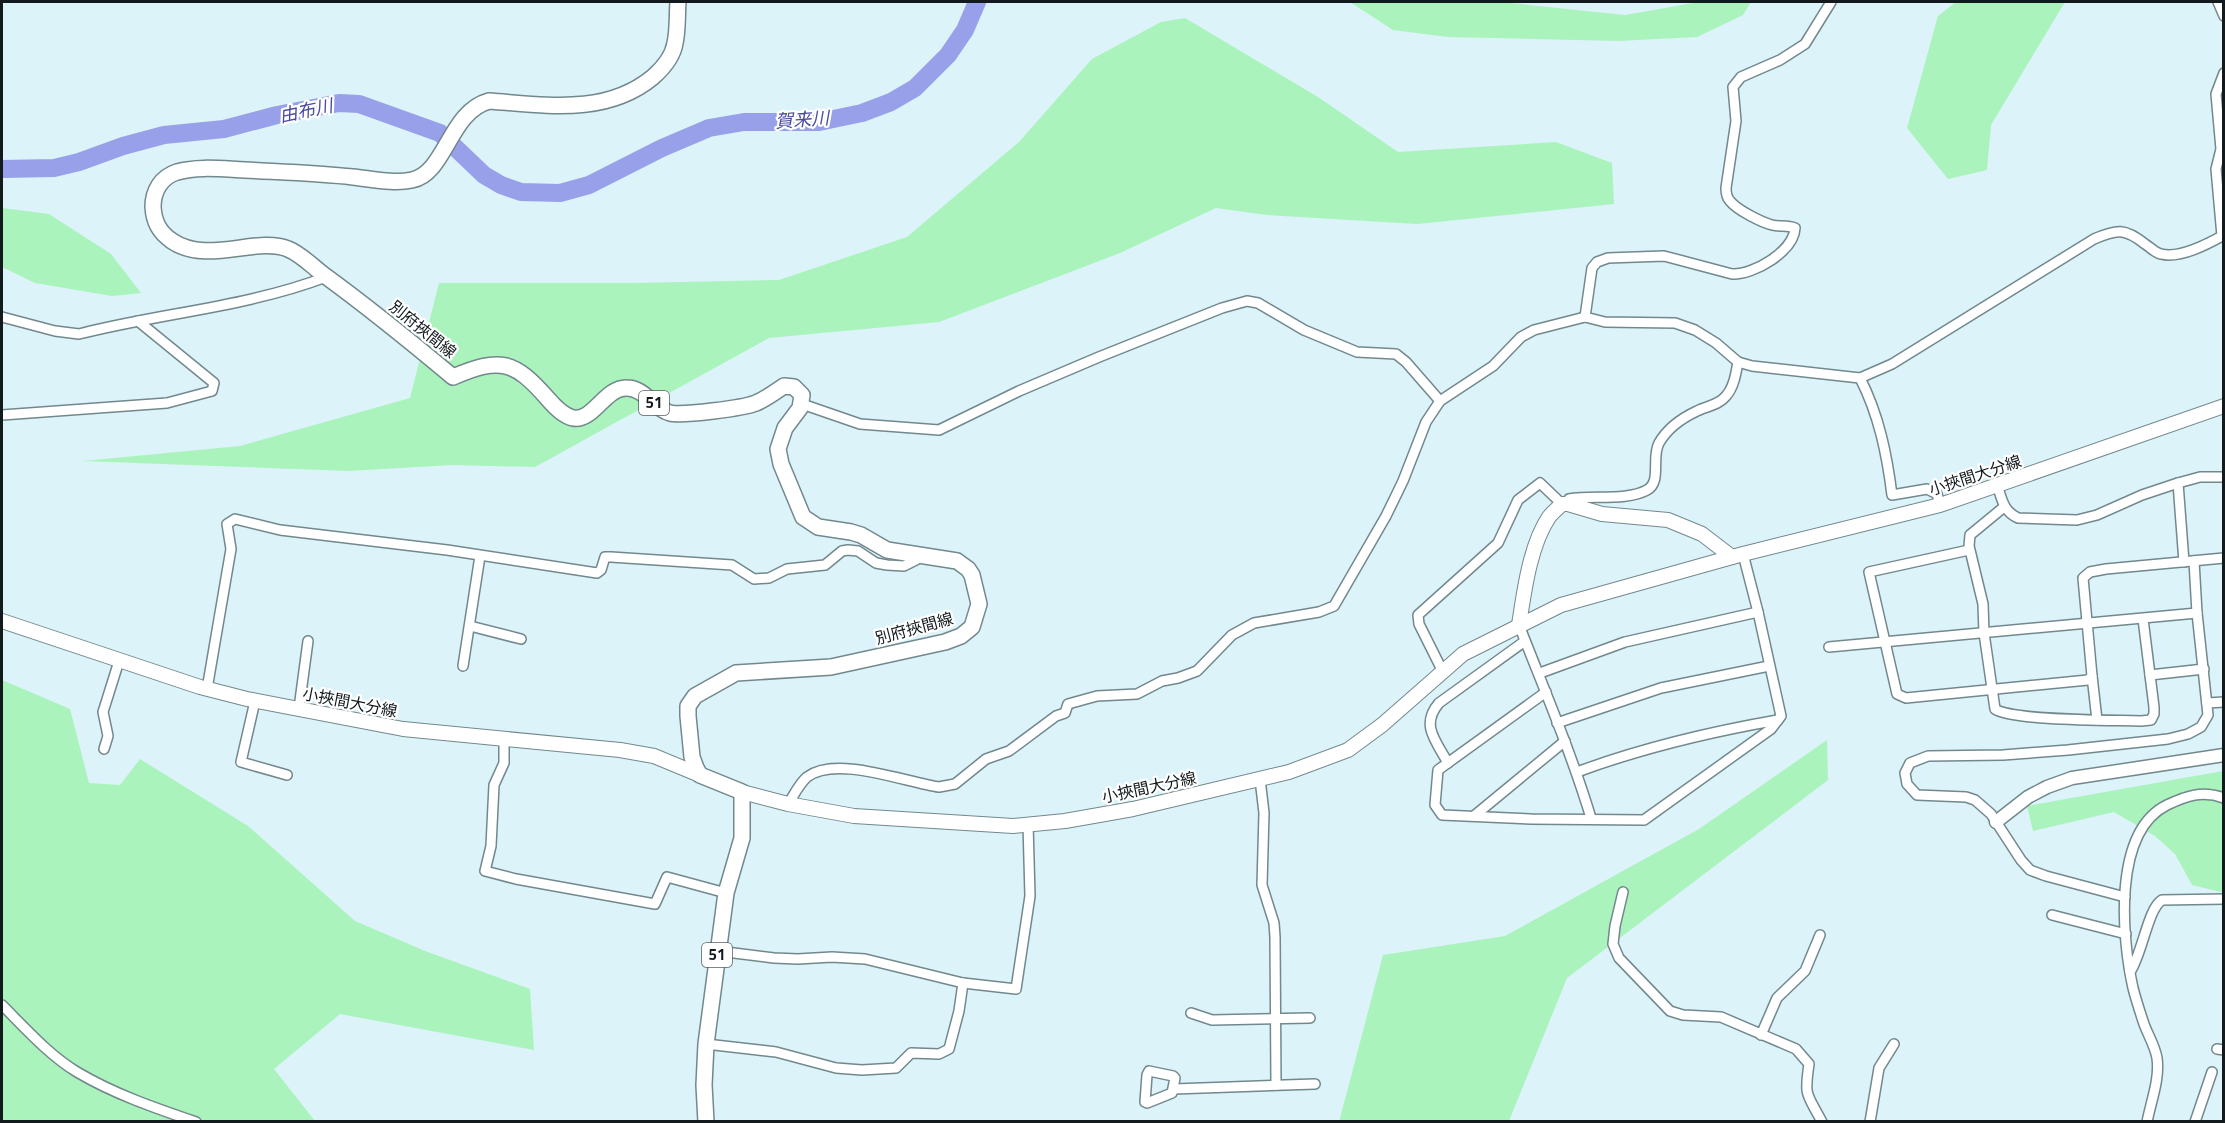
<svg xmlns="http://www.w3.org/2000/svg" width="2225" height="1123" viewBox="0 0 2225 1123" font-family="'Titillium Web','Noto Sans JP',sans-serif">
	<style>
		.green { fill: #abf3bc }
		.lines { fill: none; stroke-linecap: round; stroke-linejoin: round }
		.river { stroke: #98a0e9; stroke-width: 18 }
		.minor-casing { stroke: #72888d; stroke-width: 12 }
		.tertiary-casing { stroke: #72888d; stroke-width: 15 }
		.secondary-casing { stroke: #72888d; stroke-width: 16 }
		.primary-casing { stroke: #72888d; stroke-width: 18 }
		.minor { stroke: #fff; stroke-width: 9 }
		.tertiary { stroke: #fff; stroke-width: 12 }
		.secondary { stroke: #fff; stroke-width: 14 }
		.primary { stroke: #fff; stroke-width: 15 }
		.labels { text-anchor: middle; stroke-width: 4.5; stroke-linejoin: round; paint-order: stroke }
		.shield { fill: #fff; stroke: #595f61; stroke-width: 1.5 }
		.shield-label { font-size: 15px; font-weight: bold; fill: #121a1d }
		.street-label { font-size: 16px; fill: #121a1d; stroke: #fff }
		.water-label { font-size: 18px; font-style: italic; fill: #494ba1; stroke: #fff }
	</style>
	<rect width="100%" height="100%" fill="#dbf3f9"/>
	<!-- green -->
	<g class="green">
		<polygon points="1350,2 1501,2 1625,15 1699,2 1751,2 1743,15 1697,37 1618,41 1448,37 1393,30"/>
		<polygon points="1956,2 2065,2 1991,125 1987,170 1948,179 1907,128 1938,16"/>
		<polygon points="1185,18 1318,97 1398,152 1556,142 1612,163 1614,204 1417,224 1267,215 1216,208 1120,253 939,322 769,338 535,467 453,465 349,471 83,461 240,446 410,398 439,283 634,283 779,280 907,237 1019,142 1092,59 1161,22"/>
		<polygon points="2,208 49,214 111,254 141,293 112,296 35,283 2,267"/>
		<polygon points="2,680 70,709 89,783 120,785 140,759 248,826 355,921 425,951 530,989 534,1050 340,1014 274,1069 315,1121 2,1121"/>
		<polygon points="1827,740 1828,780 1567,978 1509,1121 1339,1122 1383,955 1505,936 1699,829"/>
		<polygon points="2223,771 2224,886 2221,892 2192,885 2175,854 2155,836 2114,812 2033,831 2027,806"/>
	</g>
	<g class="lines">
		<!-- river -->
		<polyline class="river" points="2,169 54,168 79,162 123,146 164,135 224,129 277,115 339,103 359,104 440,133 484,175 501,185 521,192 560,193 589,185 662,148 709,128 744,122 819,122 862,113 891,102 915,88 948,55 965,30 977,2"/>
		<defs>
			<g id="minor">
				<polyline points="2218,2 2224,16"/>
				<polyline points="2222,236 2216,169 2221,149 2216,94 2224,73"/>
				<path d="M 2,317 L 55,331 L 79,334 C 161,313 247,307 326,277"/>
				<path d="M 1585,317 L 1592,268 L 1597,262 L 1608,258 L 1664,256 L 1732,274 C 1754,275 1794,251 1795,228 C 1787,225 1780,227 1772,225 C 1761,222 1737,210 1730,201 C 1727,198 1726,192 1726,188 L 1736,121 L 1733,87 L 1741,77 L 1780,60 L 1805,44 L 1831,2"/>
				<path d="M 1860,378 C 1879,415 1887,455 1892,495 L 1927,489 L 1937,494 L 1940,505"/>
				<polyline points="802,404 860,424 939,430 1019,391 1099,357 1222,308 1247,301 1258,303 1304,330 1357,352 1396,354 1406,362 1440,401"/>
				<polyline points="2,415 167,403 212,391 214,383 138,321"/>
				<polyline points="2178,483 2184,562"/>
				<path d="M 1997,485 C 2002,499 2003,511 2018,518 L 2077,520 L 2097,515 L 2142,495 L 2178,483 L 2200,477 L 2224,477"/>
				<path d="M 1568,504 L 1569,499 C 1592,495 1627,501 1647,490 C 1662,482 1651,457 1659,443 C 1667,429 1682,418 1697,411 C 1707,406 1719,405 1726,396 C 1734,387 1736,373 1738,362"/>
				<path d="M 2004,507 L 1970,535 L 1969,546 L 1983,604 L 1984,633 L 1995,709 C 2012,721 2115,720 2141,721 L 2151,720 L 2154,714 L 2154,707 L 2143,619"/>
				<polyline points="1969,550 1869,572 1897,694 1906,698 2088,680 2092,676 2083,578 2090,572 2106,569 2224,558"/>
				<path d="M 1519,625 C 1544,689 1571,752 1591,818"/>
				<polyline points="470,626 521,639"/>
				<polyline points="1829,647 2197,613"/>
				<polyline points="463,666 480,556"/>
				<polyline points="1442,670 1419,624 1418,615 1498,543 1518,500 1540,483 1562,504"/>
				<polyline points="1540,673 1625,642 1758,612"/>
				<polyline points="2150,675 2204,669"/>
				<polyline points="2092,676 2097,720"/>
				<polyline points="207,689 231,549 227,524 235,519 280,530 447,550 597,573 601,570 605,557 611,557 732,565 754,579 769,578 787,569 825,565 842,551 848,550 858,551 876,563 887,565 904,566 916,560 920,556"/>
				<polyline points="1546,692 1438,770 1435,805 1442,815 1531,819 1644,820 1771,729 1781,716 1758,612 1743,554"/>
				<polyline points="255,701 241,762 287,775"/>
				<polyline points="2207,703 2224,702"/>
				<polyline points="299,708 308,641"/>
				<polyline points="1557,723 1661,688 1769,666"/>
				<polyline points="504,737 504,763 494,785 491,846 485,871 516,879 655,904 667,877 726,893"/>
				<polyline points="104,749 108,736 103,712 119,661"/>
				<path d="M 1448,763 C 1436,741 1420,725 1439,703 L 1525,641"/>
				<path d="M 1577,772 C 1642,748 1709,732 1778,720"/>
				<polyline points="1260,779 1264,813 1262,885 1274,923 1275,937 1276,1085"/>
				<path d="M 788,804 C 794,795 799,784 807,777 C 836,755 905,782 939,787 L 955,784 L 986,759 L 1009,751 L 1056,716 L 1065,713 L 1068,704 L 1097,696 L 1137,694 L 1162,681 L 1178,678 L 1197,671 L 1232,635 L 1254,623 L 1319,612 L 1334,606 L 1386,516 L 1403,481 L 1426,422 L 1440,401 L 1493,366 L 1521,337 L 1534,330 L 1585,317 L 1605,322 L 1675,323 L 1695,330 L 1716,343 L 1738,362 L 1752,366 L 1860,378 L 1892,364 L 2094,239 C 2117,229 2125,228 2145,244 C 2150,247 2155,253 2161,254 C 2180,259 2208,244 2224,235"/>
				<polyline points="1474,816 1565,741"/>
				<path d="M 1623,892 L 1615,926 L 1613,944 L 1619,958 L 1670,1011 L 1683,1015 L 1721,1017 L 1796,1049 L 1809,1064 C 1804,1098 1807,1093 1822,1122"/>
				<polyline points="2125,897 2046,876 2030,870 2021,860 1991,814 1975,800 1966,797 1917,795 1907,784 1905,773 1910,763 1928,756 2003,755 2068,750 2168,739 2188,734 2201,727 2208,715 2197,613 2194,561"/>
				<polyline points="2052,915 2126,934"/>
				<polyline points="718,951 774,958 798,959 832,957 865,959 963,983 1016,989 1030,896 1028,824"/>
				<path d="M 2130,972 C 2142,955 2148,908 2162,900 L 2224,899"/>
				<path d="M 2,1005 C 25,1028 49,1055 77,1072 C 114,1094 155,1108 196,1122"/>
				<polyline points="1191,1013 1212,1020 1310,1018"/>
				<polyline points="1761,1035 1777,998 1805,971 1820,935"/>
				<polyline points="706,1044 776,1052 836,1068 862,1070 896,1068 911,1053 939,1054 949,1049 959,1011 963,983"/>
				<polyline points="2217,1049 2224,1050"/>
				<polygon points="1149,1071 1173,1076 1175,1078 1172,1093 1147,1103 1145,1102 1147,1075"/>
				<polyline points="1174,1089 1315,1084"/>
				<polyline points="1870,1122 1879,1068 1894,1044"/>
				<path d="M 2147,1122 C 2151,1101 2160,1079 2157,1058 C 2155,1046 2148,1035 2144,1024 C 2140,1012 2136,1000 2133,988 C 2122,939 2112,832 2167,805 C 2186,796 2202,790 2224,798"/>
				<polyline points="2195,1122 2212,1072"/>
			</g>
			<polyline id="tertiary" points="1996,822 2028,797 2047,787 2072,778 2224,755"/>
			<g id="secondary">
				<polyline points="2,621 200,687 247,699 403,729 620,750 654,756 700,775"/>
				<path d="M 1519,625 C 1524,592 1530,545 1549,517 C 1552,513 1558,508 1562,504 L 1568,504 L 1602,514 L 1668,520 L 1702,534 L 1732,557"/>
				<polyline points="742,792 788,804 854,816 1013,826 1065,821 1133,809 1289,772 1348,750 1382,725 1463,654 1561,605 1743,554 1940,505 2224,406"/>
			</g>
			<path id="primary" d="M 678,2 C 677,15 678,30 675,43 C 673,56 662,69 653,77 C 606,116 545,105 489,101 C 449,112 446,173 412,180 C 394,184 372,179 353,177 C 317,173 281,172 245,170 C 222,169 198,166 177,172 C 161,177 153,191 153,207 C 154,222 159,232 172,241 C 207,265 257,236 288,249 C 301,254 313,267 324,275 C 368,307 411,342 453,377 C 500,357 514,360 548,399 C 554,406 564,416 573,418 C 593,422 605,387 627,388 C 645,388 654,409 670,413 C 682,416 744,408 756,403 C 766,399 775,392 784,386 L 794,387 L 802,395 L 800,408 L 785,428 L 778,449 L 781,464 L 803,517 L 818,527 L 851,532 L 861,535 L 887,550 L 957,561 L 968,569 L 972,575 L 979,604 L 972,627 L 961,636 L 945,642 L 831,667 L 736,673 L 695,696 L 688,706 L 688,716 L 692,757 L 696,768 L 700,775 L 742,792 L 742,838 L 726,893 L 706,1044 L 704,1085 L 706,1122"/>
		</defs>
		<!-- minor casing -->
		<use href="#minor" class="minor-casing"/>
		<!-- tertiary casing -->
		<use href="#tertiary" class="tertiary-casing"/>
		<!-- secondary casing -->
		<use href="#secondary" class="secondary-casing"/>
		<!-- primary casing -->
		<use href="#primary" class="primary-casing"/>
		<!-- minor -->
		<use href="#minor" class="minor"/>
		<!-- tertiary -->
		<use href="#tertiary" class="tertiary"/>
		<!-- secondary -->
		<use href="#secondary" class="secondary"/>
		<!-- primary -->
		<use href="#primary" class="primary"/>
	</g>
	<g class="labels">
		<!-- shield labels -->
		<g class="shield">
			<rect x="639" y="391" width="30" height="24" rx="4.5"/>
			<rect x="702" y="943" width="30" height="24" rx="4.5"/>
		</g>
		<g class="shield-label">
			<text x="654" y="408">51</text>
			<text x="717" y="960">51</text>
		</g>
		<!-- street labels -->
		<g class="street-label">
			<text transform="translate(423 329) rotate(39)" y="6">別府挾間線</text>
			<text transform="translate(1975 475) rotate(-18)" y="6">小挾間大分線</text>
			<text transform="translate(914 628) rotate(-15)" y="6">別府挾間線</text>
			<text transform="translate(350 702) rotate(11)" y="6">小挾間大分線</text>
			<text transform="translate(1149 787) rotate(-12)" y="6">小挾間大分線</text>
		</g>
		<!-- water labels -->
		<g class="water-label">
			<text transform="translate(306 111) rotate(-12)" y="6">由布川</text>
			<text transform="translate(802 120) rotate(-4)" y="6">賀来川</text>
		</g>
	</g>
	<!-- border -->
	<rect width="2225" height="1123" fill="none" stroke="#121a1d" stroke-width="6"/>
</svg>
